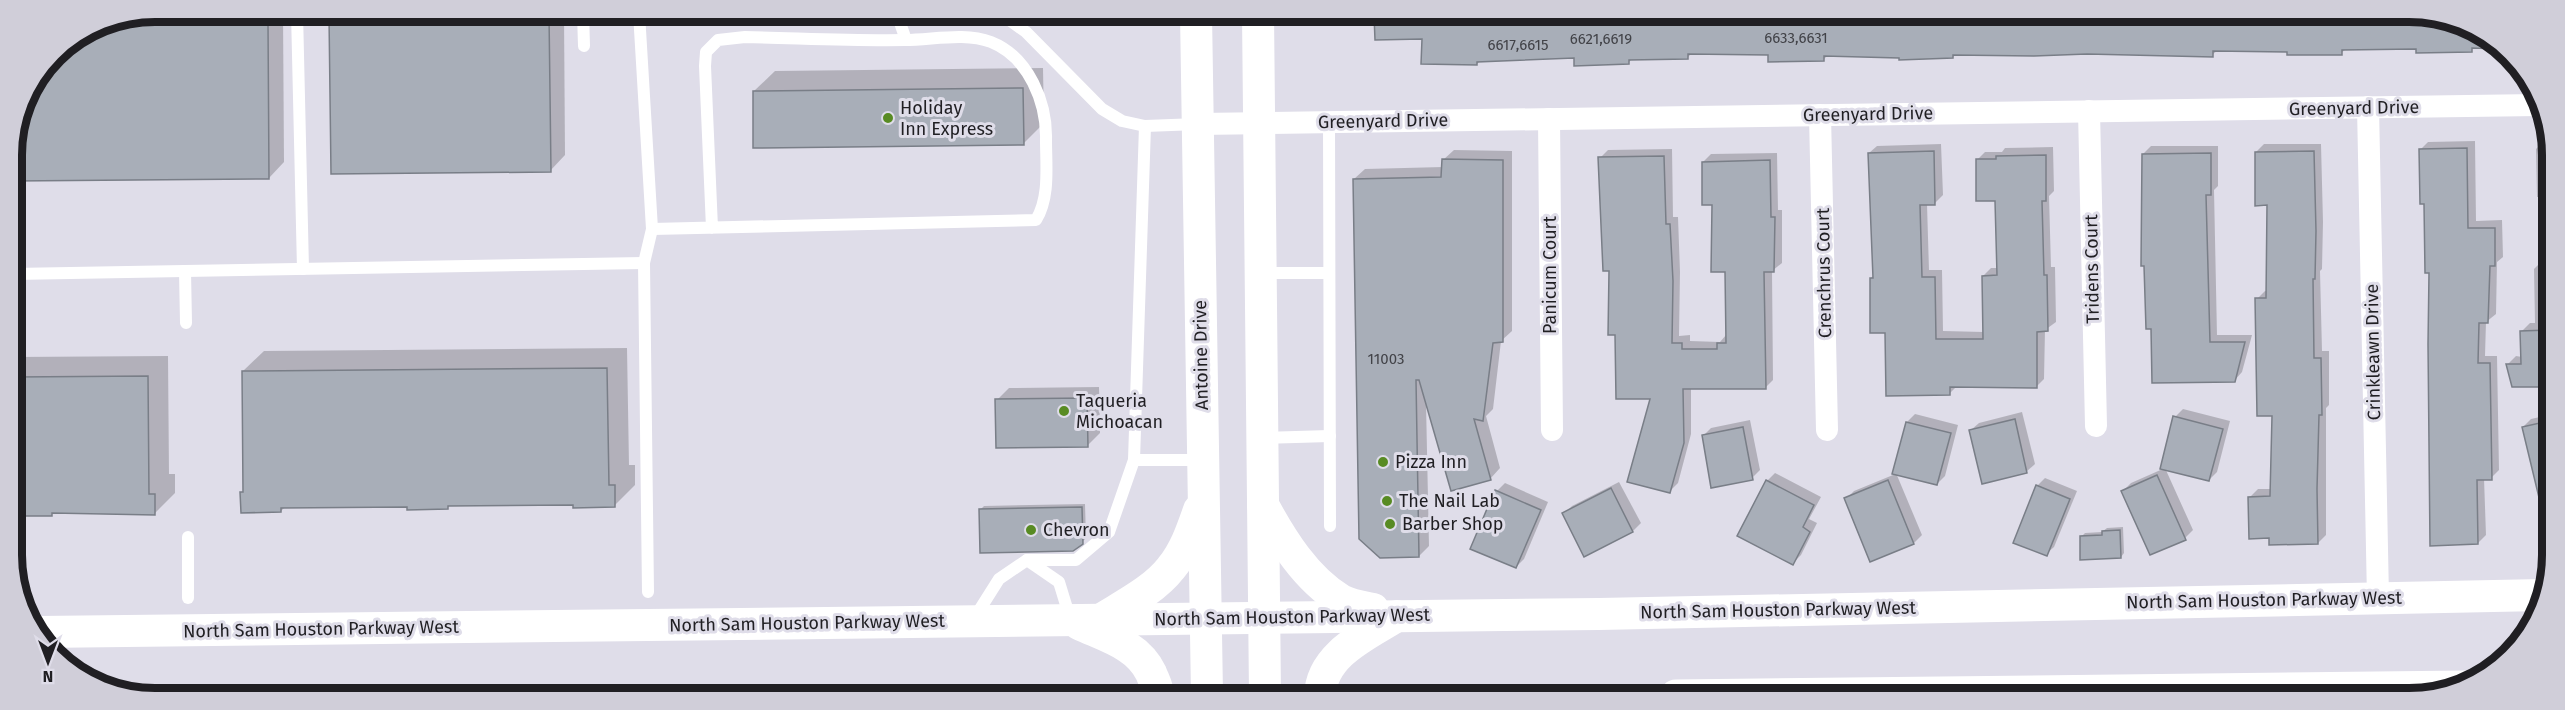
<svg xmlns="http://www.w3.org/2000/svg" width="2565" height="710" viewBox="0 0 2565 710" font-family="'Fira Sans',sans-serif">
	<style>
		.shadow { fill: #0003 }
		.building { fill: #a8aeb8; stroke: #797e87; stroke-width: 1.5 }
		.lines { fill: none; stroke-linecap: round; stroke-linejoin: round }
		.lane { stroke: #fff; stroke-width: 12 }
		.street { stroke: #fff; stroke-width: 22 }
		.secondary { stroke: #fff; stroke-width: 32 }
		.highway { stroke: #fff; stroke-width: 33 }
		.poi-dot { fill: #588b23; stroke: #dfdde9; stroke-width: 2 }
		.labels { text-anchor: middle; stroke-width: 6; stroke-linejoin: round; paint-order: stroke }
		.number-label { font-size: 15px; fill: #424348 }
		.poi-label { font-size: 18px; fill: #201f23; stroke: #dfdde9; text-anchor: start }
		.street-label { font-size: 18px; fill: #201f23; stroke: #dfdde9 }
		.rim { fill: none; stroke: #201f23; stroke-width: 8 }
	</style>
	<rect width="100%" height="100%" fill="#dfdde9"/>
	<!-- shadow -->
	<g class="shadow">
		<polygon points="156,12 283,12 284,162 269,178 23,100 54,54 101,23"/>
		<polygon points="335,12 564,13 565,155 550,171 330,17"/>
		<polygon points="1375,15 2446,17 2496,48 2474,47 2471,50 2418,48 2346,49 2341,53 2218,50 2212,55 2087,52 1956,54 1953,57 1828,55 1823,60 1769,53 1693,52 1687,58 1632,59 1629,62 1576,57 1480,61 1477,64 1423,37 1376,38"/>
		<polygon points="1043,68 1044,123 1024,143 754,91 775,71"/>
		<polygon points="2475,141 2476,221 2502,220 2503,257 2497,262 2496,314 2486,322 2485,356 2497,356 2499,470 2491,478 2484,478 2486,535 2478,543 2431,272 2420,150 2428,142"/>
		<polygon points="2544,141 2550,141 2550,197 2537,197 2536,149"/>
		<polygon points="1941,144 1943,195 1935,203 1927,204 1929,270 1942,270 1943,331 1984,332 1983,276 1991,268 1998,268 1996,200 1977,160 1985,152 2002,152 2005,148 2053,147 2054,191 2049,196 2051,267 2055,267 2056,322 2045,330 2044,379 2036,387 1957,386 1950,393 1886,332 1871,278 1874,275 1869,153 1877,146"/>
		<polygon points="2264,144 2321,144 2323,222 2322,269 2320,271 2322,351 2329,351 2329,405 2326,408 2326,535 2318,543 2271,537 2250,497 2258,489 2272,489 2274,414 2257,299 2265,291 2268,291 2269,204 2256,152"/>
		<polygon points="2151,146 2218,146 2218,186 2214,190 2217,335 2252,335 2242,372 2234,381 2153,328 2143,154"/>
		<polygon points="1672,149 1673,217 1678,217 1680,272 1679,336 1690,335 1690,341 1720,342 1726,335 1726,271 1703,162 1711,154 1777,153 1778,210 1782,210 1782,263 1772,271 1773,380 1765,388 1691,387 1691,434 1678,483 1670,491 1652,397 1617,333 1600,158 1608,150"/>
		<polygon points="1454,150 1512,151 1512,331 1501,341 1493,409 1486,416 1500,468 1490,479 1426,403 1429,546 1419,556 1354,179 1365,169 1443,167 1443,160"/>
		<polygon points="2542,261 2550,261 2549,385 2513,386 2508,364 2516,356 2522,357 2522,331 2530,323 2535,323 2534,269"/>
		<polygon points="627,348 629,465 635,465 635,485 614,506 575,504 450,505 447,508 408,505 285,507 281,511 242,493 245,490 243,371 264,351"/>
		<polygon points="168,356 169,474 175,474 175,493 154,514 54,512 51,515 14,515 13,357"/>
		<polygon points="1099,387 1100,433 1088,445 997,400 1009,388"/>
		<polygon points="2183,409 2230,421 2217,472 2209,480 2165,468 2193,530 2185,538 2123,491 2131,483 2165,468 2175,417"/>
		<polygon points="2022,412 2035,464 2027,471 1971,430 1979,423"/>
		<polygon points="1915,414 1958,425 1945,476 1937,484 1896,473 1922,535 1914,543 1846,499 1854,491 1893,475 1907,422"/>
		<polygon points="2549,415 2549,476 2523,427 2531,419"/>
		<polygon points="1750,420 1760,470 1752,478 1703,436 1711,428"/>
		<polygon points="1775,473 1821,497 1809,519 1817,523 1801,555 1793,563 1767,481"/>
		<polygon points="2045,478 2077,491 2054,547 2046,554 2037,486"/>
		<polygon points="1619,482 1641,523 1633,531 1585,555 1564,514 1572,506"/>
		<polygon points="1505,483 1548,502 1524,559 1516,567 1497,491"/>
		<polygon points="1085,504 1086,538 1082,542 981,509 984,506"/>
		<polygon points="2123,527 2124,553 2121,557 2081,537 2085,533 2102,532 2107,528"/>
	</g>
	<!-- building -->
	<g class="building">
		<polygon points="549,14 551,172 331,174 329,16"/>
		<polygon points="1374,15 2446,17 2498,49 2472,48 2472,52 2416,53 2416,49 2342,50 2342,55 2287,55 2287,52 2213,51 2213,57 2087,54 2034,56 1953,55 1953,58 1899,60 1899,58 1824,56 1824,61 1768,62 1768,55 1688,54 1688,59 1629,60 1629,64 1574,66 1574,58 1477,62 1477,65 1421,64 1422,39 1375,40"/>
		<polygon points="268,23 269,179 12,181 12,146 23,100 54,54 98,25"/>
		<polygon points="1023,88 1024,145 753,148 753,91"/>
		<polygon points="2467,148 2468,228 2495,228 2495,266 2490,266 2488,323 2479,323 2478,363 2490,363 2492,480 2477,480 2478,544 2430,546 2428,344 2429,273 2425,273 2424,204 2420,204 2419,149"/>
		<polygon points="1934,151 1935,205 1920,205 1922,277 1935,277 1936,339 1983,339 1982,276 1997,275 1995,201 1976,201 1976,159 1996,159 1996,156 2046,155 2046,201 2042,201 2044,275 2047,275 2048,331 2037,332 2037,388 1950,387 1950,395 1886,396 1885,333 1870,333 1870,278 1873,278 1868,153"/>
		<polygon points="2314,151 2316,231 2315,279 2313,279 2314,358 2321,358 2322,415 2319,415 2317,489 2318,544 2269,545 2269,538 2249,539 2248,497 2270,496 2272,416 2257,416 2255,298 2266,298 2267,205 2255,206 2255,152"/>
		<polygon points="2211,153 2211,195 2206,195 2210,342 2245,342 2235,382 2152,383 2151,329 2146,329 2144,266 2141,266 2142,154"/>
		<polygon points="1664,156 1666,224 1670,224 1673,281 1672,343 1682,343 1682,349 1717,349 1717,343 1726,343 1725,272 1711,272 1712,205 1702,205 1702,162 1770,160 1771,217 1775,217 1774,272 1764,272 1766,389 1683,389 1684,443 1670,493 1627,482 1650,399 1616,399 1615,335 1608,335 1609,271 1603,271 1598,157"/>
		<polygon points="1442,159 1503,160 1503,342 1493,343 1483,421 1474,419 1491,480 1451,491 1419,380 1416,380 1419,557 1380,558 1359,539 1353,179 1441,177"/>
		<polygon points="2549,330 2549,387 2512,387 2506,364 2521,364 2520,331"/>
		<polygon points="607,368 609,485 615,485 615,507 573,508 573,505 448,506 448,509 407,510 407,507 281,508 281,512 241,513 240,492 243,492 242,371"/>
		<polygon points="148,376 149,494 155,494 155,515 52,513 52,516 14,516 14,377"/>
		<polygon points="1087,398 1088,447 996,448 995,399"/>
		<polygon points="2173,416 2223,429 2209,481 2160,469"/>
		<polygon points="2015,419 2027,473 1982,484 1969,430"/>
		<polygon points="2549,421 2549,510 2542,510 2522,427"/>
		<polygon points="1906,422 1951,433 1937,485 1892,474"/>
		<polygon points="1743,427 1753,480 1711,488 1702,435"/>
		<polygon points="2157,475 2186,540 2150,555 2121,491"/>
		<polygon points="1766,480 1814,505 1803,527 1810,532 1793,565 1737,536"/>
		<polygon points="1888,480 1914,544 1870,562 1844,498"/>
		<polygon points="2036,485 2070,499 2047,556 2013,543"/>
		<polygon points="1611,488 1633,532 1584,557 1562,513"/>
		<polygon points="1495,490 1541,510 1516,568 1470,549"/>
		<polygon points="1082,507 1083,544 1073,551 980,553 979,509"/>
		<polygon points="2120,530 2121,558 2080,560 2080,536 2102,535 2102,531"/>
	</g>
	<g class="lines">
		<!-- lane -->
		<g class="lane">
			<polyline points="297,12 303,269"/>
			<polyline points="583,13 584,46"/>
			<polyline points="639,13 652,229 644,263 648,592"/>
			<polyline points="897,14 906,40"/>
			<polyline points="1001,14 1026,32 1102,109 1122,121 1145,126 1198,124"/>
			<polyline points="1329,122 1330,526"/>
			<path d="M 652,229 L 1036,220 C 1050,197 1046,166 1046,140 C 1047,103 1029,57 991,42 C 964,32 933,40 905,40 C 852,41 798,38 745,37 L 718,40 L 706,52 L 705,66 L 712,228"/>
			<polyline points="185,271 186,323"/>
			<polyline points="1262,273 1329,273"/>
			<polyline points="13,274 644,263"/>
			<polyline points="1262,438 1330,436"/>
			<polyline points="1134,460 1145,126"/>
			<polyline points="188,537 188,598"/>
			<polyline points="1027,560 1059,582 1070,618"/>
			<polyline points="975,617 999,579 1027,560 1076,560 1109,532 1134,460 1202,460"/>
		</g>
		<!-- street -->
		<g class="street">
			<polyline points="2368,107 2378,598"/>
			<polyline points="2089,111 2096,426"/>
			<polyline points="1820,115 1827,430"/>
			<polyline points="1549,119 1552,430"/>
			<polyline points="1198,124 2539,105"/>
		</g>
		<!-- secondary -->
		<g class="secondary">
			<polyline points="1196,14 1207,695"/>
			<polyline points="1258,14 1265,695"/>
			<path d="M 1263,505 C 1282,540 1306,579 1341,600 C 1350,605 1363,607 1373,609"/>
			<path d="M 1100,620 C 1124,605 1154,590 1171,568 C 1185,551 1192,530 1199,510"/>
			<path d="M 1079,624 C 1107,637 1138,645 1151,673 C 1154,681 1158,687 1158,695"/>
			<polyline points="39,632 1599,614 2546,595"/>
			<path d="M 1320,696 C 1321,654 1367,635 1397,616"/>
		</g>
		<!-- highway -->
		<polyline class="highway" points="1676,696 2465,687"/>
	</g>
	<!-- markers -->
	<g class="poi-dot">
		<circle cx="888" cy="118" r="6"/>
		<circle cx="1064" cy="411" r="6"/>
		<circle cx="1383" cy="462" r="6"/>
		<circle cx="1387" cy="501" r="6"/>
		<circle cx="1390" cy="524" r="6"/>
		<circle cx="1031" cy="530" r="6"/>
	</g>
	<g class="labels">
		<!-- number labels -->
		<g class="number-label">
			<text x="1796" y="43">6633,6631</text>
			<text x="1601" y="44">6621,6619</text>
			<text x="1518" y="50">6617,6615</text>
			<text x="1386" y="364">11003</text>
		</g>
		<!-- poi labels -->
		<g class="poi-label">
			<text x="900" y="114">Holiday<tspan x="900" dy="21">Inn Express</tspan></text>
			<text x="1076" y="407">Taqueria<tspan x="1076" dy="21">Michoacan</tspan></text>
			<text x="1395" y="468">Pizza Inn</text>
			<text x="1399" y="507">The Nail Lab</text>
			<text x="1402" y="530">Barber Shop</text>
			<text x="1043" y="536">Chevron</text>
		</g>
		<!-- street labels -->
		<g class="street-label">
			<text transform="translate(2354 108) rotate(-1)" y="6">Greenyard Drive</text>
			<text transform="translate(1868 114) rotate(-1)" y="6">Greenyard Drive</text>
			<text transform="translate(1383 121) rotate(-1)" y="6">Greenyard Drive</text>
			<text transform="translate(2092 269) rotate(-91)" y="6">Tridens Court</text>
			<text transform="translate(1824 273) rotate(-91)" y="6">Crenchrus Court</text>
			<text transform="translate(1550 275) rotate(-90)" y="6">Panicum Court</text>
			<text transform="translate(2373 352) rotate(-91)" y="6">Crinkleawn Drive</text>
			<text transform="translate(1201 355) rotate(-91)" y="6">Antoine Drive</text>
			<text transform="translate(2264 600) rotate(-1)" y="6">North Sam Houston Parkway West</text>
			<text transform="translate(1778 610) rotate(-1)" y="6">North Sam Houston Parkway West</text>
			<text transform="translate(1292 617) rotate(-1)" y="6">North Sam Houston Parkway West</text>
			<text transform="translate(807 623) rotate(-1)" y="6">North Sam Houston Parkway West</text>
			<text transform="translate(321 629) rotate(-1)" y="6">North Sam Houston Parkway West</text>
		</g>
	</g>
	<!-- crop -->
	<path d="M0 0H2565V710H0ZM155 22H2409A133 133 0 0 1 2542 155V555A133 133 0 0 1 2409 688H155A133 133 0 0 1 22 555V155A133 133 0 0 1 155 22Z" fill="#d0ced9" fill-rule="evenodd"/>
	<path class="rim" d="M155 22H2409A133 133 0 0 1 2542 155V555A133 133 0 0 1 2409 688H155A133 133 0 0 1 22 555V155A133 133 0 0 1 155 22Z"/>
	<!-- north arrow -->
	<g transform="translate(48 662) rotate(180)" stroke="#dfdde9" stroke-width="4.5" paint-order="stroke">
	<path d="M0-4.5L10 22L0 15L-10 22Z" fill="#201f23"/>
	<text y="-9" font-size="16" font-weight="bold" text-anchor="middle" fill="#201f23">N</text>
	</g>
</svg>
